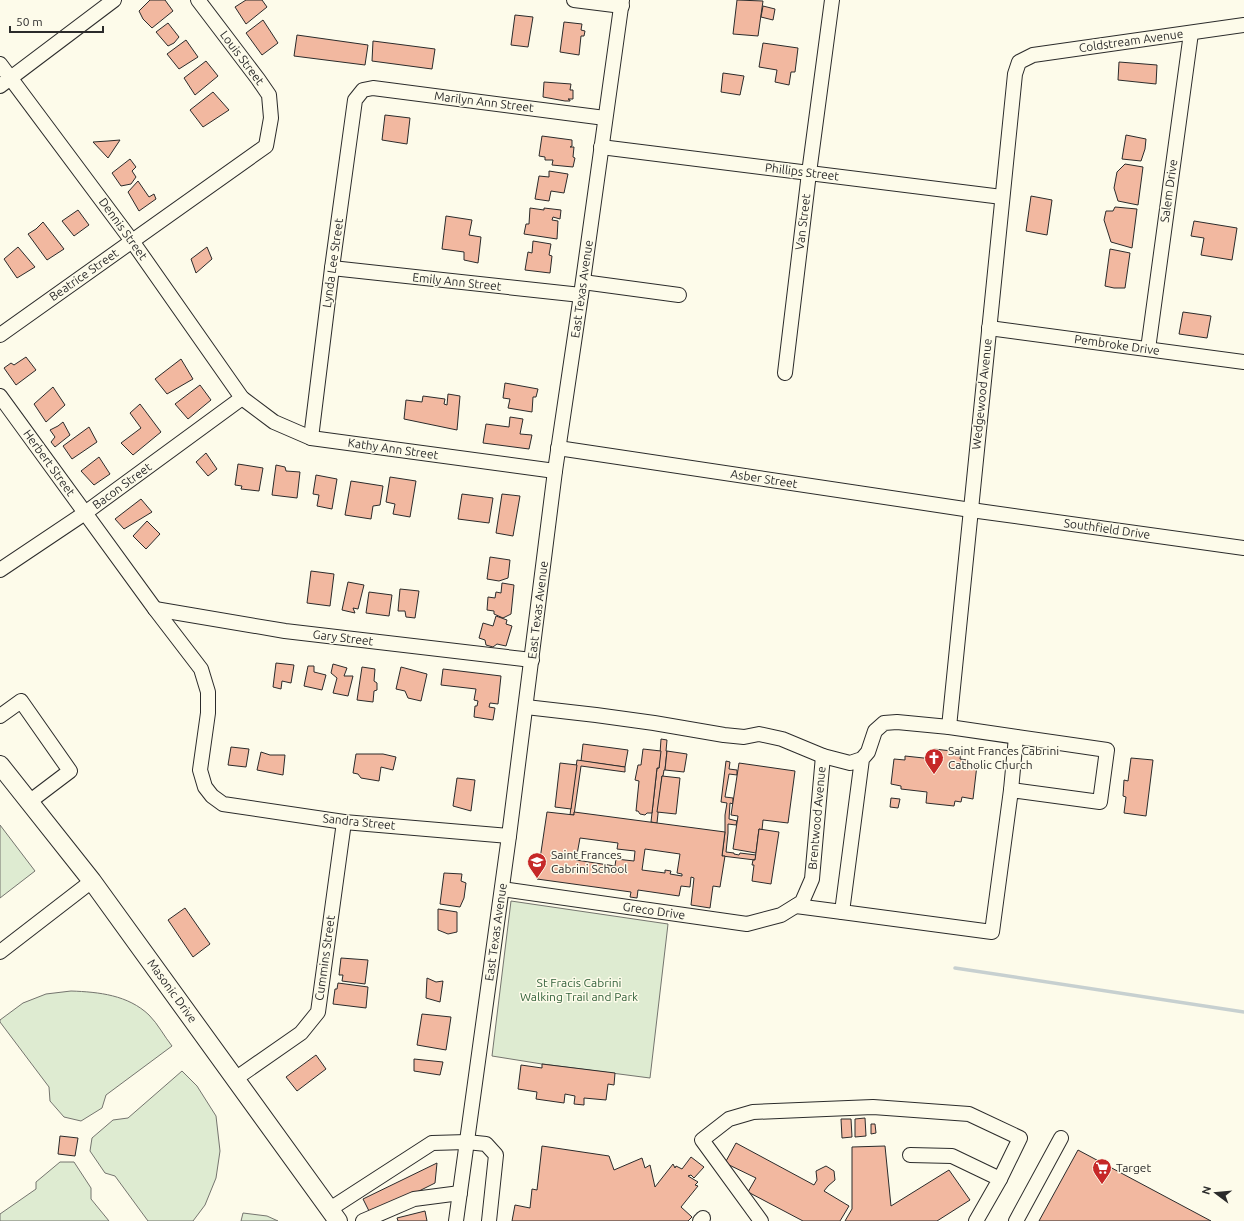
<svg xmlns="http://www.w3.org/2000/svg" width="1244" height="1221" viewBox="0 0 1244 1221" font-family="Ubuntu,sans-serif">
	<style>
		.green { fill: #deebd1; stroke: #74746e }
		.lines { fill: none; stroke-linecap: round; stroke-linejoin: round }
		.stream { stroke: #c7d0d0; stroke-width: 3.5 }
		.building { fill: #f2b8a0; stroke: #2b2b2b; fill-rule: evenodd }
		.minor-casing { stroke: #2b2b2b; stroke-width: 16 }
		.major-casing { stroke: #2b2b2b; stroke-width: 20 }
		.minor { stroke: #fdfbea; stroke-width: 14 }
		.major { stroke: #fdfbea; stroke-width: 18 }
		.labels { text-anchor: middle; stroke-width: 3; stroke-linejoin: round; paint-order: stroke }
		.street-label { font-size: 12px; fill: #2b2b2b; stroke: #fdfbea }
		.poi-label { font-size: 12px; fill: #2b2b2b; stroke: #fdfbea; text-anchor: start }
		.park-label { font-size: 12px; fill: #34623c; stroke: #fdfbea }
	</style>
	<rect width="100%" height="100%" fill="#fdfbea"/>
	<!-- green -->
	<g class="green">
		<polygon points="0,825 35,871 0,898"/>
		<polygon points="511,901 668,924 650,1078 542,1064 492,1056"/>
		<path d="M 71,991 C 99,992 128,995 149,1015 C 158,1024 164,1036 172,1046 L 106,1095 L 102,1108 L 81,1121 L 64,1117 L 50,1101 L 49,1087 L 0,1022 L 0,1020 L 23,1003 L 46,994 Z"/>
		<polygon points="182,1071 197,1086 216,1116 220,1151 216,1178 205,1205 193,1221 148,1221 115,1176 105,1173 90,1151 92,1138 113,1120 128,1118"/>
		<polygon points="60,1162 74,1162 91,1188 91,1199 109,1221 0,1221 0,1214 36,1189 36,1182"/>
		<polygon points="243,1213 267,1216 278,1221 241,1221"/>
	</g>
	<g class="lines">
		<!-- stream -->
		<polyline class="stream" points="955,968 1244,1012"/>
	</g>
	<!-- building -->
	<g class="building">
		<polygon points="150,0 165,0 173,11 152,28 143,19 139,11"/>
		<polygon points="246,0 262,0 267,7 246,24 235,7"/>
		<polygon points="737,0 763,1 758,36 733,34"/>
		<polygon points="763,6 775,9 773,20 761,17"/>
		<polygon points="515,15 533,17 528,47 511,45"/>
		<polygon points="263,20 278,43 262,55 246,33"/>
		<polygon points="564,22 582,24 581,30 585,31 584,36 581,36 579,55 560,52"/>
		<polygon points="168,23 179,37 174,43 168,46 156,32"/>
		<polygon points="297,35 368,45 365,65 294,56"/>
		<polygon points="186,40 198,57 179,69 167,54"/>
		<polygon points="373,41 435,49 432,69 372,61"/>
		<polygon points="763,43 798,48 795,72 791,72 789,85 775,82 777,70 759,67"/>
		<polygon points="206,61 218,76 195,95 184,78"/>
		<polygon points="1119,62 1157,65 1156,84 1118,80"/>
		<polygon points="723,73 744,76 740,95 721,92"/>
		<polygon points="544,82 571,84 570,90 573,90 573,99 568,99 570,100 570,101 565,101 543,97"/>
		<polygon points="213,92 229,110 203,127 190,110"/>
		<polygon points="385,115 410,118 407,144 382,140"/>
		<polygon points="1126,135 1146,139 1145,149 1141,161 1122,159"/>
		<polygon points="542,136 572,140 572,146 570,147 574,147 573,157 575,158 573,167 552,165 553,160 545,160 545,157 539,156"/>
		<polygon points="120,140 108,158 93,142 108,141"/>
		<polygon points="130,159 136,167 132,171 136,177 131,184 121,186 112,173"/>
		<polygon points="1125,164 1143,167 1138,205 1118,201 1114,188 1117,172"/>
		<polygon points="549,171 568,174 564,193 551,191 549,201 535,199 539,176 549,177"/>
		<polygon points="138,181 149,197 154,194 156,199 139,211 128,192"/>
		<polygon points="1031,196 1052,200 1047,235 1026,231"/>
		<polygon points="1115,207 1137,209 1132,248 1111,242 1104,220 1106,211 1113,211"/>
		<polygon points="530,208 544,210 544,208 561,210 560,219 553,217 552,220 558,221 557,239 524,234 526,224 529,224"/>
		<polygon points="78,210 89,225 74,236 62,221"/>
		<polygon points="446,216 472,220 469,235 481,237 478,263 464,260 464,252 442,249"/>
		<polygon points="1194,221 1237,228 1232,260 1201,255 1204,238 1191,236"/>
		<polygon points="43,222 64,249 47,260 28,234 36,229"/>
		<polygon points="533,241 551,244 549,255 552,256 550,273 525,270 528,252 532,253"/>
		<polygon points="18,247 35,267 17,278 4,259"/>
		<polygon points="207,247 212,259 196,273 191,259"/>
		<polygon points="1110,249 1130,253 1125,288 1114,288 1105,286"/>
		<polygon points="1183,312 1211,316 1207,338 1179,334"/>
		<polygon points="26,357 36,370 16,385 4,368 11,363 14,365"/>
		<polygon points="181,359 193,379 167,394 155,379"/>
		<polygon points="505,383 538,389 536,397 533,397 532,412 508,408 510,399 503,398"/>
		<polygon points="200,385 211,400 188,419 175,404"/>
		<polygon points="53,387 65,405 46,422 34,404"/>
		<polygon points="448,394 460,396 457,430 404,419 406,400 422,402 423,396 445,399 444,404 447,405"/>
		<polygon points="140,404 161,432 133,455 121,443 141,428 130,413"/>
		<polygon points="510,417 523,419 520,434 532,435 529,449 483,443 486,424 509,427"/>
		<polygon points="63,422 70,435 55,447 51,442 55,437 50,430 58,426"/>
		<polygon points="89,427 97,442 72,459 63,446"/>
		<polygon points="206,453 217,469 208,476 196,462"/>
		<polygon points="99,457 110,474 94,485 81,471"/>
		<polygon points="238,464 263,468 259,491 241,489 242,486 235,485"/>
		<polygon points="276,465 285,467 286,471 300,472 297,498 272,495"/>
		<polygon points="316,475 337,479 332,509 317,506 319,495 313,494"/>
		<polygon points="390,477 416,481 410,517 393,514 395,504 386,502"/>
		<polygon points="351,481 383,486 380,505 373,506 371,519 345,515"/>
		<polygon points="462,494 493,498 489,523 458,519"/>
		<polygon points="502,494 520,496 513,536 496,533"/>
		<polygon points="141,499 152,512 124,529 115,519"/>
		<polygon points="147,521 160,534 146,549 133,536"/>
		<polygon points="490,557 510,560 508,578 499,581 487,579"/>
		<polygon points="311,571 334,574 330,606 307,603"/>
		<polygon points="348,582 364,585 358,609 353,608 355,613 342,610"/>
		<polygon points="502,583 514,585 511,614 503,618 494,614 494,611 487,610 488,597 495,598 496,592 501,593"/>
		<polygon points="400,589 419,591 415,618 406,617 405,611 398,611"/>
		<polygon points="369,592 392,595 389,616 366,613"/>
		<polygon points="496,616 507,620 506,624 512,626 506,646 497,644 493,647 486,645 485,640 479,638 483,623 493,626"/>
		<polygon points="276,663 294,665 291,683 282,681 281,689 273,687"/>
		<polygon points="333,664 347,668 344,676 353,676 348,696 333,693 337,678 331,673"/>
		<polygon points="308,666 314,666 314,672 326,675 322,690 304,686"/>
		<polygon points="362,667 375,669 374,681 377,683 377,690 374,691 373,702 357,700"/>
		<polygon points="401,667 427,674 421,701 408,698 405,691 396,689"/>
		<polygon points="443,669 501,676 498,704 490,703 489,707 495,708 493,720 474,717 475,706 477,706 478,701 474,700 476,689 441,685"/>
		<polygon points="661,739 667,740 666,751 667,751 665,770 664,770 663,776 662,776 657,823 651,822 657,768 659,768"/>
		<polygon points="583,744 628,750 625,767 581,761"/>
		<polygon points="231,747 249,749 246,767 228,765"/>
		<polygon points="643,749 661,751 659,768 657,768 652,813 647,813 645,815 640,814 638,811 636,811 639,781 635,780 638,765 641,765"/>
		<polygon points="934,749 961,752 960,759 967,760 967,764 977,765 973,799 962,797 961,802 955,801 954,806 926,803 927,792 901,789 901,786 891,784 894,759 905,760 905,756 933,759"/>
		<polygon points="667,751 687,754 684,772 665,770"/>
		<polygon points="261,752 270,755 285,755 283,775 257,770"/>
		<polygon points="356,754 383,754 396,757 393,770 381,767 379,781 361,778 358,774 353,773"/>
		<polygon points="1131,758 1153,760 1146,816 1124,813 1126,797 1123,796 1124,780 1128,781"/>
		<polygon points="577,760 625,767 625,772 581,766 574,815 570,815"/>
		<polygon points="726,761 730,762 729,769 737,770 737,775 729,774 725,797 733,798 733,804 730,803 729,819 737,821 736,825 728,824 728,833 726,852 734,853 734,854 739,855 740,853 756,855 755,860 722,856 725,832 725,815 727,803 721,802"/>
		<polygon points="560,763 577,765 571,809 555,807"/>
		<polygon points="739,763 795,771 788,823 763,820 762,830 759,829 756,853 733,849 738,816 731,815"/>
		<polygon points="662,776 680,778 676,814 657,812"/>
		<polygon points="457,778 475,780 471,811 453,806"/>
		<polygon points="891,798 900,799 898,808 890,807"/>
		<path d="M 547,812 L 574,815 L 574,812 L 725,832 L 722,856 L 725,856 L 720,887 L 713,886 L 710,908 L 691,905 L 694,878 L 691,877 L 690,887 L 681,886 L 679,896 L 638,890 L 637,898 L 630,897 L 631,892 L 537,879 ZM 580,838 L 618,843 L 617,849 L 635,851 L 634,861 L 616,859 L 615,866 L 576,860 ZM 645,849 L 680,854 L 677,873 L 682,874 L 682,876 L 670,874 L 671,871 L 665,870 L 665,873 L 642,870 Z"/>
		<polygon points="759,829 779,832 771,884 752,881 754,865 752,865 753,860 755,860"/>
		<polygon points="444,873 462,874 461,881 466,883 464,898 460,907 440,904"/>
		<polygon points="185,908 210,944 193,957 168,920"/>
		<polygon points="438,909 457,912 457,932 448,934 438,930"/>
		<polygon points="341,958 368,960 365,984 342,981 343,975 339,975"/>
		<polygon points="427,978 436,982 443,981 440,1002 426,998"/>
		<polygon points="338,983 368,987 366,1008 333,1004 335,989 337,989"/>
		<polygon points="422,1014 451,1017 446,1050 417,1045"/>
		<polygon points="316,1055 326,1069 297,1091 286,1077"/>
		<polygon points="414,1059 443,1062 440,1075 414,1071"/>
		<polygon points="542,1064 615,1073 614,1085 608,1084 606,1100 584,1098 584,1105 574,1104 575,1096 565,1094 564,1103 536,1099 537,1092 518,1089 521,1065 542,1068"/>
		<polygon points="865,1118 866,1136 855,1137 855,1119"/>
		<polygon points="841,1119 851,1119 852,1137 842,1138"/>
		<polygon points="871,1124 875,1124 876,1133 871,1134"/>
		<polygon points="60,1136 78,1138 75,1156 58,1154"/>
		<polygon points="736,1143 814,1185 817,1180 816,1171 826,1166 834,1171 835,1180 828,1186 824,1191 849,1206 840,1221 803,1221 748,1192 756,1178 725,1163"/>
		<polygon points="542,1146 609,1156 614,1170 642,1158 645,1168 650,1165 655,1187 673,1164 675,1168 676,1166 682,1169 691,1157 704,1167 694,1178 691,1175 688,1176 698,1182 695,1185 698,1186 681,1207 692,1217 688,1221 512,1221 515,1205 530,1208 532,1189 537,1190"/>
		<polygon points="885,1146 891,1206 949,1170 970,1200 937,1221 845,1221 852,1209 852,1147"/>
		<polygon points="1078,1150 1211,1221 1039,1221"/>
		<polygon points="437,1163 435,1183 371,1215 363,1199"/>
		<polygon points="425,1211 427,1221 398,1221 397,1218"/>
	</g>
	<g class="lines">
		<defs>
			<g id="minor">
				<polyline points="574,0 622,6"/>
				<polyline points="0,64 132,241 242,398 274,422 311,438 555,471"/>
				<polyline points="0,86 114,0"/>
				<polyline points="601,147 1002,197"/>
				<polyline points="332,268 581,295"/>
				<polyline points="583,282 679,295"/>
				<polyline points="989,328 1244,362"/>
				<polyline points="0,335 266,146 271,118 269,95 258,79 198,0"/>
				<polyline points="1148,349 1191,33"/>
				<polyline points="785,373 809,173 832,0"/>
				<polyline points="0,396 155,609 201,669 208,692 208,713 200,770 205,787 212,796 223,804 344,822 509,836"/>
				<polyline points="311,438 332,268 355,100 363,90 373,88 605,118"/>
				<polyline points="558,448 971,510 1244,548"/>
				<polyline points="0,570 85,513 242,398"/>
				<polyline points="155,609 285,631 532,660"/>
				<polyline points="526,707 596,715 654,723 724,735 744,737 759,734 782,739 823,756 850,763 862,759 868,752 875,731 884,723 897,722 949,727 1107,750 1100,802 1011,790 992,932 842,912 862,759"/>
				<polyline points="0,716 21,701 70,771 29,802"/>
				<polyline points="949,727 1015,74 1019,62 1033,55 1244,25"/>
				<polyline points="1011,790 1016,737"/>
				<polyline points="502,889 747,924 781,915 802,902 812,879 823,756"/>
				<polyline points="796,906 842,912"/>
				<polyline points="0,952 92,881"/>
				<polyline points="235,1079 301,1033 318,1012 344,822"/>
				<polyline points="910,1155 952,1156 1000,1179 976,1221"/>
				<polyline points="330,1209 432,1143 467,1142 486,1144 496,1155 489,1221"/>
				<polyline points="363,1221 414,1199 460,1193"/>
				<polyline points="456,1221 509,836 555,471 581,295 622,0"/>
				<polyline points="700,1221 703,1218"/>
				<polyline points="761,1221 702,1140 729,1119 753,1112 873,1107 969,1114 1020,1138 1000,1179"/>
				<polyline points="1016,1221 1061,1138"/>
			</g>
			<polyline id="major" points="0,765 92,881 338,1221"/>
		</defs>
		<!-- minor casing -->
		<use href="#minor" class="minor-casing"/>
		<!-- major casing -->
		<use href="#major" class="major-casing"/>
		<!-- minor -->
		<use href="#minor" class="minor"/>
		<!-- major -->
		<use href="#major" class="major"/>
	</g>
	<!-- icons -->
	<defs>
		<symbol id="church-pin" viewBox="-11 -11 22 30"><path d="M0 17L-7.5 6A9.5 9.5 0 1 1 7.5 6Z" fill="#c62828" stroke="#fdfbea"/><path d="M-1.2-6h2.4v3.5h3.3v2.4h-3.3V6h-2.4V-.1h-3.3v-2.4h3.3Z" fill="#fff"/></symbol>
		<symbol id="school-pin" viewBox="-11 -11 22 30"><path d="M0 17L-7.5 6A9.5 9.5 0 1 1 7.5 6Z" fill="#c62828" stroke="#fdfbea"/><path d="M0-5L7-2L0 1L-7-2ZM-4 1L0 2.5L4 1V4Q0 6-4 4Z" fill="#fff"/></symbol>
		<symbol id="supermarket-pin" viewBox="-11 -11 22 30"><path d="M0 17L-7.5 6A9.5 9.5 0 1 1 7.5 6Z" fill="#c62828" stroke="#fdfbea"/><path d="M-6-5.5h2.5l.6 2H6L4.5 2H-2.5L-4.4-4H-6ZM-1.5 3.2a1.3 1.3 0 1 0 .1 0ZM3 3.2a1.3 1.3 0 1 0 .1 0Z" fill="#fff"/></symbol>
	</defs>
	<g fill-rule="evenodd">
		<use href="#church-pin" x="923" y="747" width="22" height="30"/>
		<use href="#school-pin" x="526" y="851" width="22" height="30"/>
		<use href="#supermarket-pin" x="1091" y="1157" width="22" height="30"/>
	</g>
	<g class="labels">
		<!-- street labels -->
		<g class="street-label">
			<text transform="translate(1131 41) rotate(-8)" y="4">Coldstream Avenue</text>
			<text transform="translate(242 58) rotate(53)" y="4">Louis Street</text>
			<text transform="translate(484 102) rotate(7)" y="4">Marilyn Ann Street</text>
			<text transform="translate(802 172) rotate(7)" y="4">Phillips Street</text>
			<text transform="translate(1169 191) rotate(-82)" y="4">Salem Drive</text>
			<text transform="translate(803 222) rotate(-83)" y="4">Van Street</text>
			<text transform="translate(123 229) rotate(54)" y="4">Dennis Street</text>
			<text transform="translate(333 263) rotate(-82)" y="4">Lynda Lee Street</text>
			<text transform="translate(84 275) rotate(-35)" y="4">Beatrice Street</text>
			<text transform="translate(457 282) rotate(6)" y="4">Emily Ann Street</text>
			<text transform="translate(582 289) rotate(-82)" y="4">East Texas Avenue</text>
			<text transform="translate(1117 345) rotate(8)" y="4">Pembroke Drive</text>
			<text transform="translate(982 394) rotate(-84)" y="4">Wedgewood Avenue</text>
			<text transform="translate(393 449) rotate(8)" y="4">Kathy Ann Street</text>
			<text transform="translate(49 463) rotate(54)" y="4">Herbert Street</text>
			<text transform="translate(764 479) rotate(9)" y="4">Asber Street</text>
			<text transform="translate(122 486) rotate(-36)" y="4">Bacon Street</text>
			<text transform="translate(1107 529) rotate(8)" y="4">Southfield Drive</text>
			<text transform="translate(538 610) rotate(-83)" y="4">East Texas Avenue</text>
			<text transform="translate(343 638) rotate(7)" y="4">Gary Street</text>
			<text transform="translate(817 818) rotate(-85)" y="4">Brentwood Avenue</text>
			<text transform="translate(359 822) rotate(6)" y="4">Sandra Street</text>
			<text transform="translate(654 911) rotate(8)" y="4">Greco Drive</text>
			<text transform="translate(496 932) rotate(-82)" y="4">East Texas Avenue</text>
			<text transform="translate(325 958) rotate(-82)" y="4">Cummins Street</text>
			<text transform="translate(172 991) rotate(54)" y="4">Masonic Drive</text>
		</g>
		<!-- poi labels -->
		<g class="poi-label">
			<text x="948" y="755">Saint Frances Cabrini<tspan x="948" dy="14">Catholic Church</tspan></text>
			<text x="551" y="859">Saint Frances<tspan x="551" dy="14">Cabrini School</tspan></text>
			<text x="1116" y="1172">Target</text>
		</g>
		<!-- park labels -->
		<g class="park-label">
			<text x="579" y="987">St Fracis Cabrini<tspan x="579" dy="14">Walking Trail and Park</tspan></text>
		</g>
	</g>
	<!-- north arrow -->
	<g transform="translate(1216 1193) rotate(286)" stroke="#fdfbea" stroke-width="3" paint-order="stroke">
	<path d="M0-3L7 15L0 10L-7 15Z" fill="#2b2b2b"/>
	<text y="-6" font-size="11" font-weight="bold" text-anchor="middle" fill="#2b2b2b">N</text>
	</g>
	<!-- scale -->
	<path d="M10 26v6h93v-6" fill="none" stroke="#2b2b2b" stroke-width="2"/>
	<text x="16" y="26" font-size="12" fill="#2b2b2b" stroke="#fdfbea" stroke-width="3" paint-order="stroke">50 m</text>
</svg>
